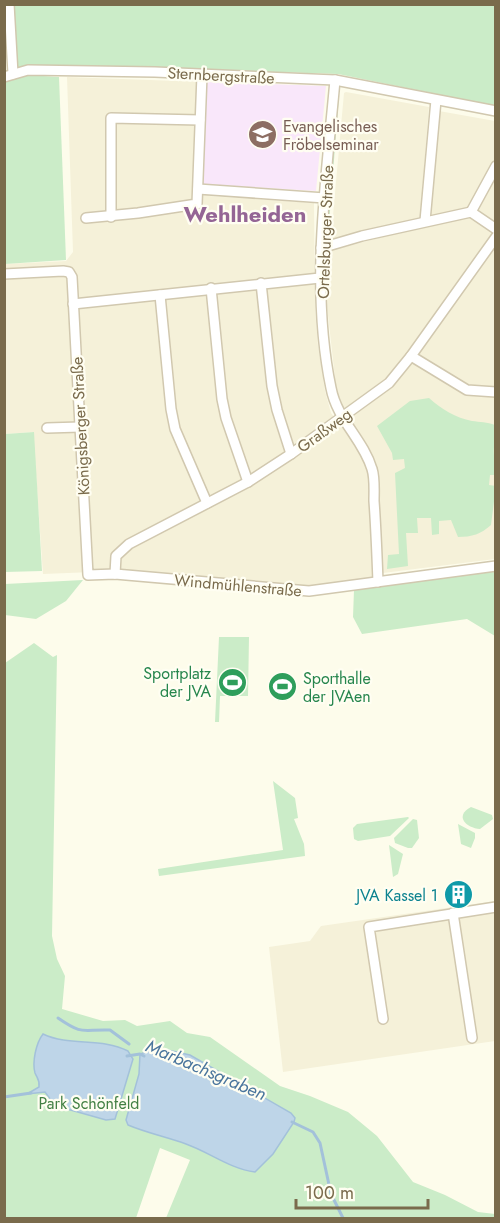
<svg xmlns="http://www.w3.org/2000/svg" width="500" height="1223" viewBox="0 0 500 1223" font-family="Jost,sans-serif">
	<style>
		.residential { fill: #f5f1d9 }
		.education { fill: #f9e7fa }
		.green { fill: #cbecc8 }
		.water { fill: #bed5e8; stroke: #a3c1da; stroke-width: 1.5 }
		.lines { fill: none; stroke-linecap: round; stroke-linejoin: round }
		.stream { stroke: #a3c1da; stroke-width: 3 }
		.street-casing { stroke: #d1c8af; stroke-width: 12 }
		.street { stroke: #fff; stroke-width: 9 }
		.labels { text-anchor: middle; stroke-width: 4.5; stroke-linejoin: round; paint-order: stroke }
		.street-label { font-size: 16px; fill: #7a6b4c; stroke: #fffef2 }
		.education-label { font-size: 16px; fill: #785e54; stroke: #fffef2; text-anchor: start }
		.leisure-label { font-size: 16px; fill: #27864d; stroke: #fffef2; text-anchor: end }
		.culture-label { font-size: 16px; fill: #0d838f; stroke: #fffef2; text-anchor: end }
		.park-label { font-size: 16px; fill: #438044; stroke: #fffef2 }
		.water-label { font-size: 18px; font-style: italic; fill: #4a759d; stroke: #fffef2 }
		.district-label { font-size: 22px; font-weight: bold; fill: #946595; stroke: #fffef2 }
	</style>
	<rect width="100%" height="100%" fill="#fdfceb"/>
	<!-- residential -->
	<g class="residential">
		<polygon points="67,77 205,82 202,184 209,196 314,203 315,308 318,346 325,391 331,413 362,452 370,470 375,579 309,588 118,571 43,574 33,432 5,434 5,264 66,261 73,252"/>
		<polygon points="346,92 429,107 420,218 334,241 331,238 344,93"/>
		<polygon points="439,111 495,121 495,559 383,573 378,517 364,446 341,406 336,387 327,306 329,251 429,225"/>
		<polygon points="495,901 495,1041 283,1072 269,947 310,941 321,926"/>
	</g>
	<!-- education -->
	<polygon class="education" points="205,82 326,86 316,191 202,184"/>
	<!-- green -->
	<g class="green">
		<polygon points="13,5 495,5 495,106 338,74 62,65 29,65 17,68"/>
		<polygon points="28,75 59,77 66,260 5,264 5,81"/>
		<polygon points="339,96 328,237 326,238 338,97"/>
		<path d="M 429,398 C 441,409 456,418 472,421 C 480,422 487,422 495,425 L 495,447 L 494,447 C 493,457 496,466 495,475 L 490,475 L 489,485 L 496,486 L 491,525 C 481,534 472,537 458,537 L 451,520 L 439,521 L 439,534 L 432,535 L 431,518 L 417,518 L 418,533 L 406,533 L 408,566 L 387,569 L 388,555 L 399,554 L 395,473 L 405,468 L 404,459 L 393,460 L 392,453 L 377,426 L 410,401 Z"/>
		<polygon points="34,432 42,571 5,572 5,434"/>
		<polygon points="495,569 495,636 467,619 362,634 353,617 354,590"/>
		<polygon points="83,580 66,601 36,619 5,615 5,584"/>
		<polygon points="219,637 249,637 248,696 220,696 219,722 215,722"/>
		<polygon points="34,643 53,657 57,655 52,936 57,959 65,976 62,1009 103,1021 125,1020 137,1026 170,1021 187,1033 210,1037 280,1086 310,1096 348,1112 377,1136 413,1182 445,1195 478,1212 495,1214 495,1218 166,1218 190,1160 160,1148 136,1218 5,1218 5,663"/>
		<polygon points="273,781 295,798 298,818 294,819 304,844 305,856 159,876 158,869 283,850"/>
		<path d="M 471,807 L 492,815 L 493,819 L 480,829 C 466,828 454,816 471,807 Z"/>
		<polygon points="408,817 409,818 390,836 358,841 354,839 353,828 357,824"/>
		<polygon points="413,819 417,820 419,838 412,848 408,848 395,843 394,838"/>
		<polygon points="458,824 475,833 475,838 471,848 461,844"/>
		<polygon points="389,845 403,854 398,874 393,877"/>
	</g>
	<!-- water -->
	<g class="water">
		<path d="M 43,1034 C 70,1047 101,1037 128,1051 L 133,1059 L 115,1119 L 106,1120 L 60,1107 L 54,1104 L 45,1092 L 27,1094 L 39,1087 C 40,1080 37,1078 35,1073 C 32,1062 36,1043 43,1034 Z"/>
		<path d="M 158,1048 L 190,1055 L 291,1113 L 295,1118 L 294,1122 L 273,1154 L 255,1172 C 230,1169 209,1152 186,1144 C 167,1137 147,1133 128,1125 L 126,1120 L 139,1074 L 140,1054 Z"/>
	</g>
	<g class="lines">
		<!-- stream -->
		<g class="stream">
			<path d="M 58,1018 C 84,1036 82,1029 110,1030 L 129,1044"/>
			<polyline points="127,1056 140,1054 144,1056"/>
			<polyline points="4,1097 31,1093"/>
			<polyline points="292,1122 313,1132 320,1143 331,1194 343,1218"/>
		</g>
		<defs>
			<g id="street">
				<polyline points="9,4 13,74"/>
				<polyline points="4,77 28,70 155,72 335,80 496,111"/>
				<path d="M 335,80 C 326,182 310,287 331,388 C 337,420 363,439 372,469 C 375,478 374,491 374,501 C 376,528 377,555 378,582"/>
				<polyline points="198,189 325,198"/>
				<polyline points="471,212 496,166"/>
				<polyline points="111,217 111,118 200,120"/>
				<polyline points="86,218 138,213 197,204 202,75"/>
				<polyline points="425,221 436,100"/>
				<polyline points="321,248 362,236 471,212 496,229"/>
				<polyline points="4,274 63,271 69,272 72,277 88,575 115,574 309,591 496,566"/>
				<polyline points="261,283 272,386 277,410 291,454"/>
				<polyline points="211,288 222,399 226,418 248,482"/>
				<polyline points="160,295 171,409 175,429 207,503"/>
				<polyline points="73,304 320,278"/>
				<polyline points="411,356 467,390 496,392"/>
				<polyline points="47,428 80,427"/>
				<polyline points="115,574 116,556 129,544 248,482 291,454 389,383 411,356 496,237"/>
				<polyline points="453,913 472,1038"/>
				<polyline points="383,1019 369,927 496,907"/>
			</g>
		</defs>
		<!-- street casing -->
		<use href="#street" class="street-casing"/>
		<!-- street -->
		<use href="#street" class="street"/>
	</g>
	<!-- icons -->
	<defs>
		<symbol id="school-disc" viewBox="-11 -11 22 22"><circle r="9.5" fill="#8d6e63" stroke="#fffef2"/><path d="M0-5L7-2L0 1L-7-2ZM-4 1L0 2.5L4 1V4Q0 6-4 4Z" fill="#fff"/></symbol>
		<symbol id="stadium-disc" viewBox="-11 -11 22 22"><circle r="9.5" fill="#2e9e5b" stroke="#fffef2"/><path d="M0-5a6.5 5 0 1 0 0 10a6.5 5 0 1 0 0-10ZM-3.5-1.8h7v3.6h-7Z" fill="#fff"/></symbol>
		<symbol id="building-disc" viewBox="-11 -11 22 22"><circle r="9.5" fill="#0f9aa8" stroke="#fffef2"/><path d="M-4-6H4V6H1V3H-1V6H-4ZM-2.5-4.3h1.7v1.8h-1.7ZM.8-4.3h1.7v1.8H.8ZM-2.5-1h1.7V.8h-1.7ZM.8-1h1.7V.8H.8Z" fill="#fff"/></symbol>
	</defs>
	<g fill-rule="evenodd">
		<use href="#school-disc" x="246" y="118" width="33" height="33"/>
		<use href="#stadium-disc" x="216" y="666" width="33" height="33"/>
		<use href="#stadium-disc" x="266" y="670" width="33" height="33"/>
		<use href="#building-disc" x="442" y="878" width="33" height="33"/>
	</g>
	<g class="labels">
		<!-- street labels -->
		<g class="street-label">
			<text transform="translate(221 75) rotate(3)" y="6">Sternbergstraße</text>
			<text transform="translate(325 232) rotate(-88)" y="6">Ortelsburger Straße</text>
			<text transform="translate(80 426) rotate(-93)" y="6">Königsberger Straße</text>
			<text transform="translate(324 430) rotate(-36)" y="6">Graßweg</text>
			<text transform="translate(238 585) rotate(5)" y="6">Windmühlenstraße</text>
		</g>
		<!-- education labels -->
		<g class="education-label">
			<text x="283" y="132">Evangelisches<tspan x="283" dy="18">Fröbelseminar</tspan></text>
		</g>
		<!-- leisure labels -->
		<g class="leisure-label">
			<text x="211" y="679">Sportplatz<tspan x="211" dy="18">der JVA</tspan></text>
			<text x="303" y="684" text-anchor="start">Sporthalle<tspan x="303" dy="18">der JVAen</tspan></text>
		</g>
		<!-- culture labels -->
		<g class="culture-label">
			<text x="438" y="901">JVA Kassel 1</text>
		</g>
		<!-- park labels -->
		<g class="park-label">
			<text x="89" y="1109">Park Schönfeld</text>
		</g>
		<!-- water labels -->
		<g class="water-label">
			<text transform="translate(206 1070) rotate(23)" y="6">Marbachsgraben</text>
		</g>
		<!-- district labels -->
		<g class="district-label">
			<text x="245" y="222">Wehlheiden</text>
		</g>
	</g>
	<!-- border -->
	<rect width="500" height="1223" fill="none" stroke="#7a6b4c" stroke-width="12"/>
	<!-- scale -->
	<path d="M296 1199v9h132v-9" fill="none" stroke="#7a6b4c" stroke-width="3"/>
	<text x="305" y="1199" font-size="18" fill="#7a6b4c" stroke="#fffef2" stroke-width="4.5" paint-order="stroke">100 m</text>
</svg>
